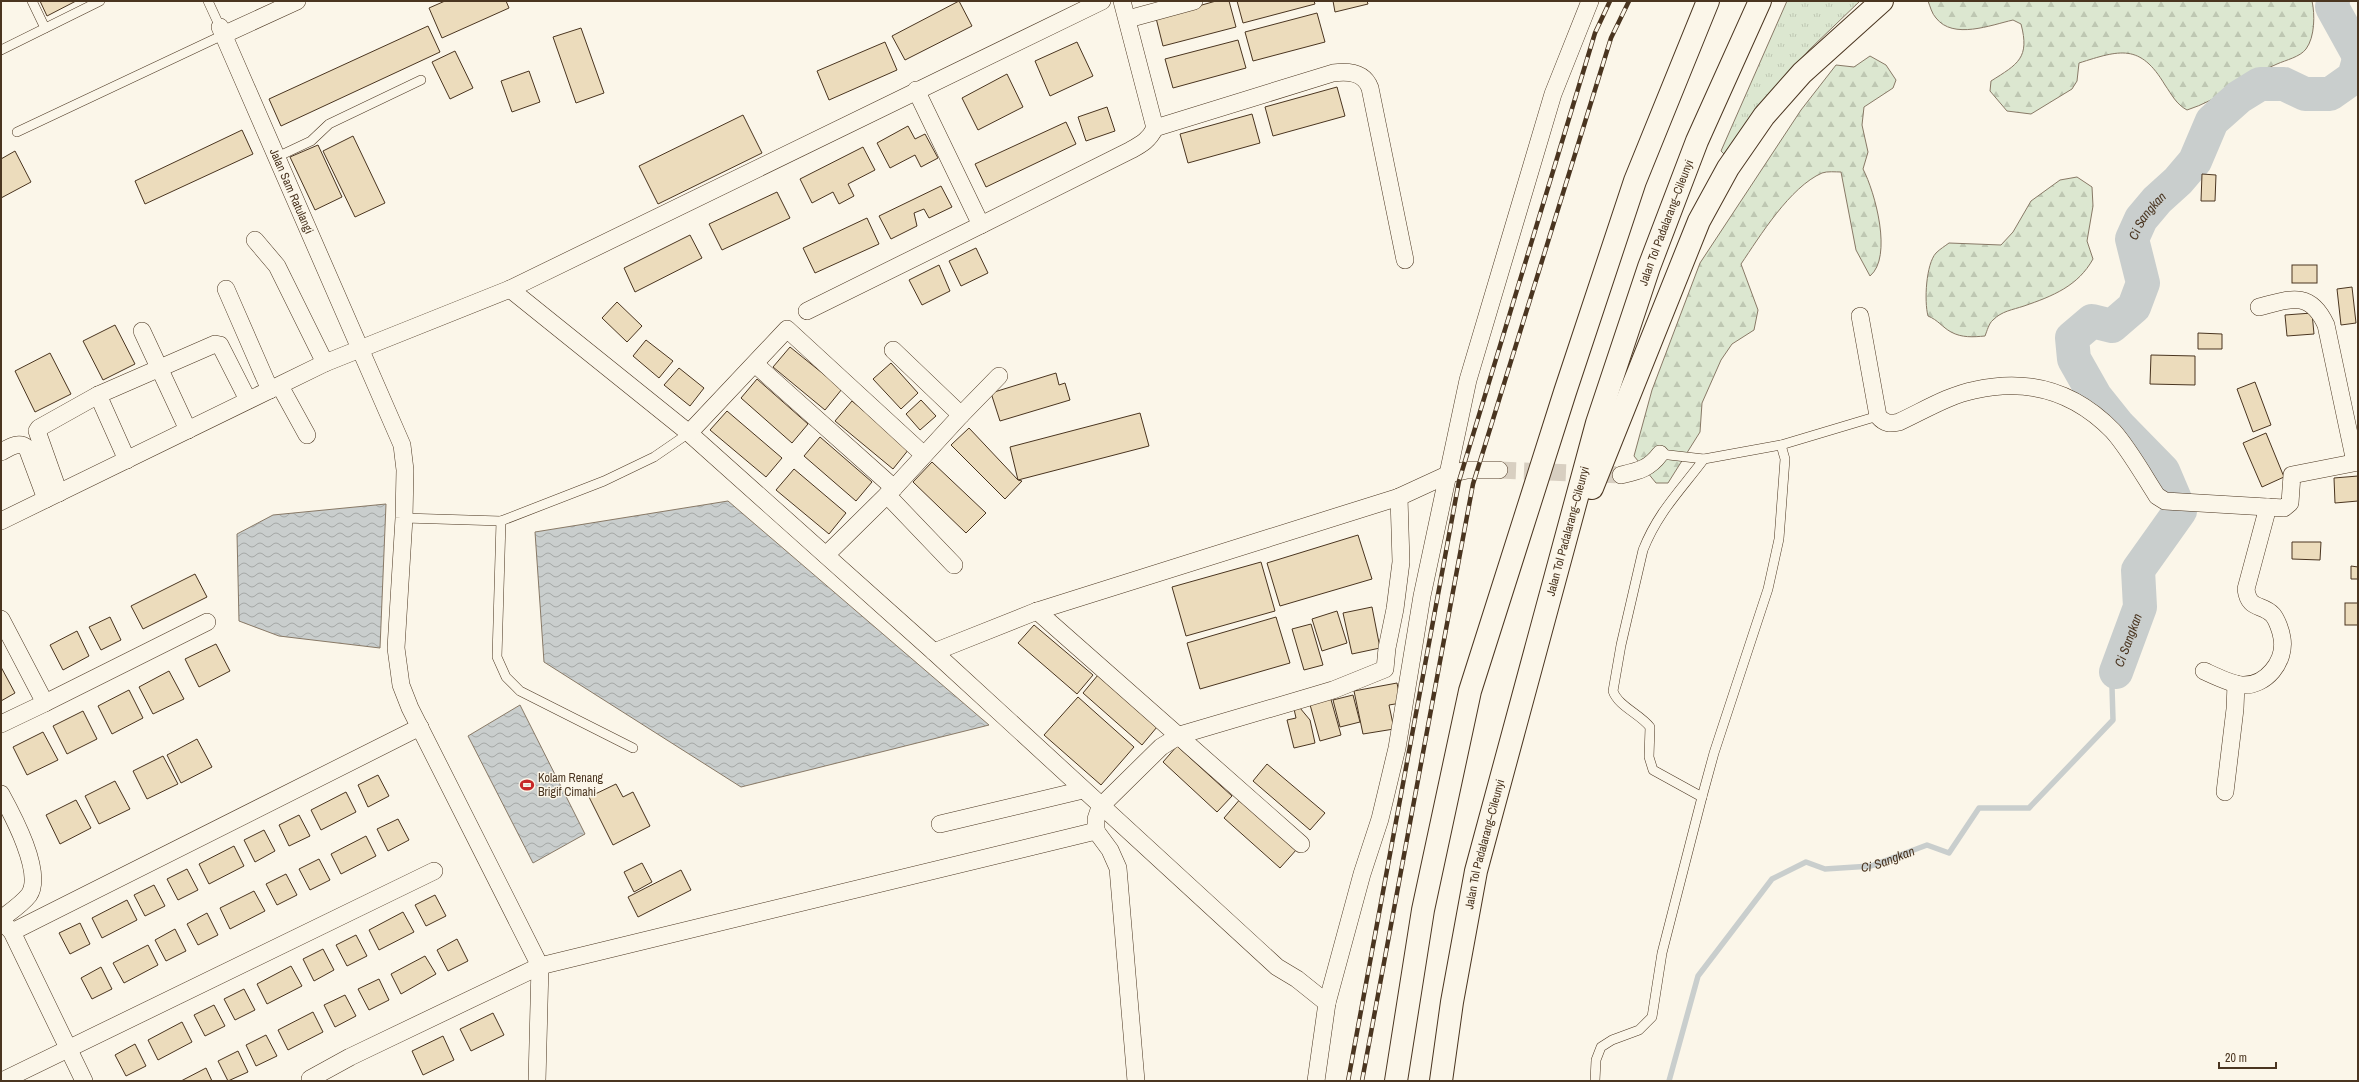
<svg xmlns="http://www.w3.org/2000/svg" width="2359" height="1082" viewBox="0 0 2359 1082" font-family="'Archivo Narrow',sans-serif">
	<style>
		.grass { fill: url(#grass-tufts); stroke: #887966 }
		.forest { fill: url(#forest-firs); stroke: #887966 }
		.water { fill: url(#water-waves); stroke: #887966 }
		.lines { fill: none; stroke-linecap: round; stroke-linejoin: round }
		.stream { stroke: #c9cecd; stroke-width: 5.5 }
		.river { stroke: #c9cecd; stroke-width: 34 }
		.building { fill: #ecdcbc; stroke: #4a3520 }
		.street-tunnel { stroke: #d8cfc1; stroke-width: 17; stroke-dasharray: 17 8; stroke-linecap: butt }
		.lane-casing { stroke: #4a3520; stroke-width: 10 }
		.street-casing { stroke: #4a3520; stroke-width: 18 }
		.highway-casing { stroke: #4a3520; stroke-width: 24 }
		.lane { stroke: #fbf6e9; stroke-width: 9 }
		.street { stroke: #fbf6e9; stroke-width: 17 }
		.highway { stroke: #fbf6e9; stroke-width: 22 }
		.rail-casing { stroke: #4a3520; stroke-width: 4.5 }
		.rail { stroke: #fbf6e9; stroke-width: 3; stroke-dasharray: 9; stroke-linecap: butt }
		.labels { text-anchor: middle; stroke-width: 3; stroke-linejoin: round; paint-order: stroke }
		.street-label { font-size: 12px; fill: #4a3520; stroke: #fbf6e9 }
		.poi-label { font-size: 12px; fill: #4a3520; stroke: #fbf6e9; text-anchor: start }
		.water-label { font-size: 13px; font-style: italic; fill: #4a3520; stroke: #fbf6e9 }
	</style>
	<defs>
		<pattern id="grass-tufts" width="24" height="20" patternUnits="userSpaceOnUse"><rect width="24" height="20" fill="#dce7d0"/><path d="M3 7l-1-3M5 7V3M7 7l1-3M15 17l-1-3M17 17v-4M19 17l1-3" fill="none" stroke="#bec7b2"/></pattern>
		<pattern id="forest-firs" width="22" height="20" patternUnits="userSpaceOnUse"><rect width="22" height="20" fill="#dce7d0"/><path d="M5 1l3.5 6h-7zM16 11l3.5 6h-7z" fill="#bec7b2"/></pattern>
		<pattern id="water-waves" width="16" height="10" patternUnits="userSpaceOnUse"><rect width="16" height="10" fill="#c9cecd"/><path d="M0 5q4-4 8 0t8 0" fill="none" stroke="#a5a8a6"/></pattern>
	</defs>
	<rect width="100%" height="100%" fill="#fbf6e9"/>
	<!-- grass -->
	<polygon class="grass" points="1787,1 1860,1 1809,50 1755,113 1724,154 1721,151"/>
	<!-- forest -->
	<g class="forest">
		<path d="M 1928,1 L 2312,1 C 2315,14 2315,37 2306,49 C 2300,57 2286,60 2277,64 C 2245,77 2219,100 2187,110 C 2176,104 2172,95 2165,85 C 2140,43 2120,50 2079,63 L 2077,81 L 2072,89 L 2031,114 L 2007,111 L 1990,91 L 1991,81 C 2018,64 2030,58 2021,24 L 2013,20 C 1991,25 1953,40 1936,18 C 1932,14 1930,6 1928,1 Z"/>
		<path d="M 1870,56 L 1886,65 L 1896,80 L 1893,88 L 1864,107 L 1862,125 L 1868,152 L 1863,169 C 1875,192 1893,257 1870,276 L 1856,250 L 1841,172 C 1836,172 1827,171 1822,173 C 1790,187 1760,236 1741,264 L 1758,310 L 1754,330 L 1732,344 L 1721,360 L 1702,403 L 1700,432 L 1668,483 L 1656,483 L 1634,456 L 1652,390 L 1700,263 L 1801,110 L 1836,65 L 1854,67 Z"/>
		<path d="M 2077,177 L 2092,187 L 2093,206 L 2087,241 L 2093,259 C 2078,286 2053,296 2024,306 C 2012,310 2002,311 1993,320 C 1989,323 1987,331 1985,336 C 1973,337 1962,338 1951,332 C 1942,327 1938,320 1928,316 C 1924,301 1926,264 1936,253 C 1940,249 1945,246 1949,243 L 2001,245 L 2013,232 L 2031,201 L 2060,180 Z"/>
	</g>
	<!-- water -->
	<g class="water">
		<polygon points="728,501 989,725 741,787 544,662 535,532"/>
		<polygon points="386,504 380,648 279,636 239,621 237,534 273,515"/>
		<polygon points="520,705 585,834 533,863 468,736"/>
	</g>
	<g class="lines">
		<!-- stream -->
		<path class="stream" id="s1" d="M 1669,1081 L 1698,976 L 1772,879 L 1806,862 L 1825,869 L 1871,866 L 1927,845 L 1949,853 L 1979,808 L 2029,808 L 2113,720 L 2112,687 L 2116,672"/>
		<!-- river -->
		<g class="river">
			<polyline points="2333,1 2332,7 2358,54"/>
			<path id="s2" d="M 2116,672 L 2140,607 L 2138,570 L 2180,511 L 2163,471 L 2119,426 L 2095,396 L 2074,359 L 2072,338 L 2092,321 L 2112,326 L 2134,307 L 2143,283 L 2132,239 L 2141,219 L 2157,200 L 2178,181 L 2195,161 L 2212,121 L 2239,97 L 2260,84 L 2284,84 L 2305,94 L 2330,94 L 2354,77 L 2358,63"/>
		</g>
	</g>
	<!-- building -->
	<g class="building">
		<polygon points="40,1 76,1 47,16"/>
		<polygon points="445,1 506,1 509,8 442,38 429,8"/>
		<polygon points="959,1 972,26 905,60 892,36"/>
		<polygon points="1216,1 1229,1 1236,27 1163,46 1156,18"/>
		<polygon points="1237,1 1314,1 1315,4 1243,23"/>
		<polygon points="1333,1 1367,1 1368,4 1335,12"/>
		<polygon points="1317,13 1325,42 1253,61 1245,32"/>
		<polygon points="428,26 440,52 281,126 269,99"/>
		<polygon points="581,28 604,93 576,103 553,37"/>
		<polygon points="1238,40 1246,68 1173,88 1165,59"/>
		<polygon points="885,42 897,70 829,100 817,71"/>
		<polygon points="1077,42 1093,76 1050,96 1035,61"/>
		<polygon points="455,51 473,88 450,99 432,62"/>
		<polygon points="529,71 540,102 512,112 501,81"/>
		<polygon points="1007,74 1023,107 978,130 962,98"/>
		<polygon points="1337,87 1345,116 1273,136 1265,107"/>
		<polygon points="1107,107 1115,131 1086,141 1078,117"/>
		<polygon points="1252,114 1260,143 1188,163 1180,134"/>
		<polygon points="743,115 762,153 658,204 639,166"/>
		<polygon points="1066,122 1076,144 986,187 975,164"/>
		<polygon points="908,126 915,139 925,134 938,158 921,167 915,155 890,168 877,143"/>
		<polygon points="242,130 253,154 145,204 135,181"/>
		<polygon points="353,136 385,203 355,217 323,151"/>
		<polygon points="318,145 342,197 315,210 290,157"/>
		<polygon points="863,147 875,170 848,184 854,196 839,204 833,192 812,203 800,179"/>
		<polygon points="15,151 31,182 1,198 1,159"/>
		<polygon points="2202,174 2216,175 2215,201 2201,201"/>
		<polygon points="941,186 952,207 929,218 924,209 914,213 917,226 891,239 879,216"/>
		<polygon points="777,192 790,218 722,250 709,224"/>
		<polygon points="867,218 879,244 815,273 803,248"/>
		<polygon points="690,235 702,258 635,292 624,268"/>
		<polygon points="976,248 988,273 961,286 949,261"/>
		<polygon points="939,265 950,291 922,305 909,280"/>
		<rect x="2292" y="265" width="25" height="18"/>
		<polygon points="2352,287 2356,323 2341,325 2337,289"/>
		<polygon points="617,302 642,326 627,342 602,318"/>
		<polygon points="2312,313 2314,334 2287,336 2285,315"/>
		<polygon points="115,325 135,364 103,380 83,341"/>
		<polygon points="2198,333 2222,334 2222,349 2198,349"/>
		<polygon points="646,340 673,361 659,378 633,356"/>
		<polygon points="790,347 842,389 825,410 773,367"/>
		<polygon points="50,353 71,394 35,412 15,371"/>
		<polygon points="2151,355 2195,356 2195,385 2150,384"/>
		<polygon points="891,363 918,393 901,409 873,379"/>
		<polygon points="679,368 704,388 690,406 664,385"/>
		<polygon points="1056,373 1059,385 1065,383 1070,400 1000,421 991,393"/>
		<polygon points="757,379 808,424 792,443 741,398"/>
		<polygon points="2255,382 2271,425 2253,432 2237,389"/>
		<polygon points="921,400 936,416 920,430 906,414"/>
		<polygon points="852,401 909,449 893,469 835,421"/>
		<polygon points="727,411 782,458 766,477 710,430"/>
		<polygon points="1140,413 1149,446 1018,480 1010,447"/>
		<polygon points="969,428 1018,480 1022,481 1005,499 951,445"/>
		<polygon points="2266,433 2284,477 2262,487 2243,443"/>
		<polygon points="820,437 872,482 856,501 804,456"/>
		<polygon points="932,462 986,513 966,533 913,482"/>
		<polygon points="794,469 846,513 829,534 776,490"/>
		<polygon points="2358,476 2358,501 2335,503 2334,478"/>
		<polygon points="1358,535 1372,579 1280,606 1267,563"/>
		<polygon points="2292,542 2321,542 2320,560 2292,559"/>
		<polygon points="1261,562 1275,611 1186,636 1172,587"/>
		<polygon points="2351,566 2358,567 2358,579 2351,579"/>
		<polygon points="195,574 207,597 143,629 131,606"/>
		<rect x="2345" y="603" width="13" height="22"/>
		<polygon points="1372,607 1380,648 1352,654 1343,613"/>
		<polygon points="1337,611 1347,643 1322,651 1312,619"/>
		<polygon points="110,617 121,640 101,650 89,627"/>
		<polygon points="1276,617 1290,663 1200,689 1187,643"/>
		<polygon points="1311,624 1323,665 1304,670 1292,629"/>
		<polygon points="1034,625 1093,675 1077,694 1018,643"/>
		<polygon points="77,631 89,656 63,670 50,645"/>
		<polygon points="216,644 230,671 199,687 185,659"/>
		<polygon points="1,667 15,693 1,701"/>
		<polygon points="169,671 184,699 153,714 139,687"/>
		<polygon points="1098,675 1157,727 1142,745 1083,693"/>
		<polygon points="1397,683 1401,703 1389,705 1394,729 1363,734 1354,691"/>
		<polygon points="129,690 143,718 112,734 98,706"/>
		<polygon points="1353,695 1360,722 1340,727 1333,700"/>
		<polygon points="1330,696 1341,735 1320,741 1309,701"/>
		<polygon points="1078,697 1134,747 1101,785 1044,735"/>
		<polygon points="1300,708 1310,720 1315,743 1294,748 1287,720 1296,718 1294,709"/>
		<polygon points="83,711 97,739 67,754 53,726"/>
		<polygon points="43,732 58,760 27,775 13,747"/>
		<polygon points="197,739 212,767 181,783 167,755"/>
		<polygon points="1177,746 1232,796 1217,812 1163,762"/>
		<polygon points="163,756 178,784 147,799 133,771"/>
		<polygon points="1267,764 1325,813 1310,830 1253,781"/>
		<polygon points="378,775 389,796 368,807 358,785"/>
		<polygon points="115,781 130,809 99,824 85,796"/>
		<polygon points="616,784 623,797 633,792 650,826 613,845 589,797"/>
		<polygon points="346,792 356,812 321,830 311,810"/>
		<polygon points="1241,798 1297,849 1280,868 1224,818"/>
		<polygon points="76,800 91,828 60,844 46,815"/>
		<polygon points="299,815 310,836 289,846 279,825"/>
		<polygon points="398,819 409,840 388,851 377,829"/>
		<polygon points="264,830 275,851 255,862 244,840"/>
		<polygon points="366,836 376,856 341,874 331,854"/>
		<polygon points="234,846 244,866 209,884 199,864"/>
		<polygon points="319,859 330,880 310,890 299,869"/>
		<polygon points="642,863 652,882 634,892 624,872"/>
		<polygon points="187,869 198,890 178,900 167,879"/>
		<polygon points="681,870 691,890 638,917 628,897"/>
		<polygon points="286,874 297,895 277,905 266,884"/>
		<polygon points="154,885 165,906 145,916 134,895"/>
		<polygon points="254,891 265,911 230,929 220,908"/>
		<polygon points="435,895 446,916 426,926 415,905"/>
		<polygon points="127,900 137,920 102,938 92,918"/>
		<polygon points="403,912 414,932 379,950 369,930"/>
		<polygon points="207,913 218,935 198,945 187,924"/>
		<polygon points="80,923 90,944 70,954 59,933"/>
		<polygon points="175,929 186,951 166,961 155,940"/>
		<polygon points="356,935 367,956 347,966 336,945"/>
		<polygon points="457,939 468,961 448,971 437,950"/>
		<polygon points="148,945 158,965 124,983 113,963"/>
		<polygon points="323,949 334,970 314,981 303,959"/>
		<polygon points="425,956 436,974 401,994 391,974"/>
		<polygon points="291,966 302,986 267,1004 257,984"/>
		<polygon points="101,967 112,989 92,999 81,978"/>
		<polygon points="379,979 389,1000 369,1010 358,989"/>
		<polygon points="244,989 255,1010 235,1020 224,999"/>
		<polygon points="345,995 356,1016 335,1027 324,1005"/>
		<polygon points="214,1005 225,1026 205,1036 194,1015"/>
		<polygon points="313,1012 323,1032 288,1050 278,1030"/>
		<polygon points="493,1013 504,1035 471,1051 460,1029"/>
		<polygon points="182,1022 192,1042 158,1060 148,1040"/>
		<polygon points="266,1035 277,1056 256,1066 246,1045"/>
		<polygon points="443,1036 454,1060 423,1075 412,1051"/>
		<polygon points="135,1044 146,1066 126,1076 115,1055"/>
		<polygon points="238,1051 248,1072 228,1081 218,1061"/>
		<polygon points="206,1068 212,1081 181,1081"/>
	</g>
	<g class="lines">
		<!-- street-tunnel -->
		<polyline class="street-tunnel" points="1499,470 1621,475"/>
		<defs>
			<g id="lane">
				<polyline points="32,1 45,28"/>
				<polyline points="208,1 220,27"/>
				<polyline points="1,50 100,1"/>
				<polyline points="17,132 223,35"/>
				<polyline points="277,157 311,141 329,124 421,80"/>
				<polyline points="1781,445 1878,416"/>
				<polyline points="404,518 501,521 604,481 654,457 689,433"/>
				<polyline points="501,521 497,657 506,677 520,691 633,748"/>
				<path d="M 1702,797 L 1653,770 L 1649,757 L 1650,727 C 1640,714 1618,706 1613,691 L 1621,645 L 1643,550 C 1658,512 1680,491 1704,459"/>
				<polyline points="1595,1081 1596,1060 1601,1047 1612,1040 1639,1030 1652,1017 1662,953 1702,797 1714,753 1768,589 1779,539 1785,459 1781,445 1704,459 1660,454"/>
			</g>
			<g id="street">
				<polyline points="1128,19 1194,1"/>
				<path id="s3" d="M 220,27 L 402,445 L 405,470 L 404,518 L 396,648 L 401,685 L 410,708 L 540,966 L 537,1081"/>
				<polyline points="223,35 297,1"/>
				<path d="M 1155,128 L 1333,73 C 1348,71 1364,72 1370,88 L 1405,260"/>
				<path d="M 981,225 L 1131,150 C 1142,144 1149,140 1155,128 L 1122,1"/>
				<polyline points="255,240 277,266 325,363"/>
				<polyline points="226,289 270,390"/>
				<polyline points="510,289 689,433 934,652 1277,967 1297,979 1327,1003 1316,1081"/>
				<path d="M 2259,307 C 2290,299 2310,290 2326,325 L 2355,462"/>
				<polyline points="807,311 981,225 916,90"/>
				<path d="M 1860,316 L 1878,416 C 1885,424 1890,424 1899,422 C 1923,411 1949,395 1975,390 C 2028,378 2074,391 2113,431 C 2129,449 2144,476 2157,496 L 2165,501 L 2284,508 L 2290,503 L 2292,475 L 2358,462"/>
				<polyline points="142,331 188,430"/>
				<polyline points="755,364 894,488"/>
				<polyline points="280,386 307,435"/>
				<polyline points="98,395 127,460"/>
				<polyline points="961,415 999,376"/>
				<polyline points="689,433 787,329 924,455"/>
				<path d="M 1,452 C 10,447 19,441 27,448 L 46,499"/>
				<path d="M 1621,475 C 1638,471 1649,469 1660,454"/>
				<polyline points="59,493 37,431 39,428 98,395 215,344 220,345 248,400"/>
				<polyline points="887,495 954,565"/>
				<polyline points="1,521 325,363 510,289 1102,1"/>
				<polyline points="826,555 894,488 961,415 893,350"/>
				<polyline points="1037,611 1301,844"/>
				<polyline points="1,619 45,703 1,724"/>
				<polyline points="934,652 1037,611 1399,497"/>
				<path d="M 2204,671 C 2215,676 2229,683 2241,685 C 2266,687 2286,661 2282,638 C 2281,631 2277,620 2273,615 C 2262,603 2249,611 2246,589 L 2268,507"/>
				<polyline points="45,703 207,622"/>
				<polyline points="2225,792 2235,709 2236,684"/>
				<path d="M 1,794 C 12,814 44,873 29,895 C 22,904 10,912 1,919"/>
				<polyline points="940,824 1083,790"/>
				<polyline points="1096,831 1096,819 1100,807 1161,747 1180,735 1333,690 1385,669 1387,648 1395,609 1401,562 1399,497 1449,474 1467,470 1499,470"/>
				<polyline points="1,920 12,932 84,1081"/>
				<polyline points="12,932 420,727"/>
				<polyline points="1327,1003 1362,874 1380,819 1397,748 1422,596 1468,380 1553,94 1590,1"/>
				<polyline points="2,1081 434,871"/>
				<polyline points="311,1081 310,1079 350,1057 540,966 1096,831 1110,850 1118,868 1136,1081"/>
			</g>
			<g id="highway">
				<polyline points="1592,488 1699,221 1728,168 1764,116 1802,73 1882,1"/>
				<polyline points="1396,1081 1423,910 1470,691 1565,392 1635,181 1708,1"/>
				<path id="s4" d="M 1441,1081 L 1452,1002 L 1476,871 L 1597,423 L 1649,267 L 1697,141 L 1760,1"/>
			</g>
		</defs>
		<!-- lane casing -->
		<use href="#lane" class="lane-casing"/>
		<!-- street casing -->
		<use href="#street" class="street-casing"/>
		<!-- highway casing -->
		<use href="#highway" class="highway-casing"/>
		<!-- lane -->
		<use href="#lane" class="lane"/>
		<!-- street -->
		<use href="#street" class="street"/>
		<!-- highway -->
		<use href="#highway" class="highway"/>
		<defs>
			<g id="rail">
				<polyline points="1348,1081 1459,481 1595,33 1610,1"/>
				<polyline points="1362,1081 1473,484 1611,38 1629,1"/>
			</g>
		</defs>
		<!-- rail casing -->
		<use href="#rail" class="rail-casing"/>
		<!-- rail -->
		<use href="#rail" class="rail"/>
	</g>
	<!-- icons -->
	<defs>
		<symbol id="stadium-bare" viewBox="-9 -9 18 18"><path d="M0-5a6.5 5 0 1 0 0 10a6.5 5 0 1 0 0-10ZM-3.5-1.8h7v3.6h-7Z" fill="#c62828" stroke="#fbf6e9" stroke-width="2.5" paint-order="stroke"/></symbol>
	</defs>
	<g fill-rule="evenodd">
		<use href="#stadium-bare" x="517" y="775" width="20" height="20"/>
	</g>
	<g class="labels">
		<!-- street labels -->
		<g class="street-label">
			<text dy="4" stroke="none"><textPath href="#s3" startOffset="179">Jalan Sam Ratulangi</textPath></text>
			<text dy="4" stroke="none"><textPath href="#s4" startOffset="889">Jalan Tol Padalarang–Cileunyi</textPath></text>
			<text dy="4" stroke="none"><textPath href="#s4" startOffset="565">Jalan Tol Padalarang–Cileunyi</textPath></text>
			<text dy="4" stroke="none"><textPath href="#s4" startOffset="241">Jalan Tol Padalarang–Cileunyi</textPath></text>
		</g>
		<!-- poi labels -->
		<g class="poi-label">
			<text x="538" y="782">Kolam Renang<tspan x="538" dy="14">Brigif Cimahi</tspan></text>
		</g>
		<!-- water labels -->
		<g class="water-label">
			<text dy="5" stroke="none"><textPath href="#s2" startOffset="562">Ci Sangkan</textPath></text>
			<text dy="5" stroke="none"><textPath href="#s2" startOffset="34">Ci Sangkan</textPath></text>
			<text dy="5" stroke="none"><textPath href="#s1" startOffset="353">Ci Sangkan</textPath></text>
		</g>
	</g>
	<!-- border -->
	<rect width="2359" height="1082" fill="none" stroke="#4a3520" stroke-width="4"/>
	<!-- scale -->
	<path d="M2219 1062v6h57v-6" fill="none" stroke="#4a3520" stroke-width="2"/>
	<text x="2225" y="1062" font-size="12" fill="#4a3520" stroke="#fbf6e9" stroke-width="3" paint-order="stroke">20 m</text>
</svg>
